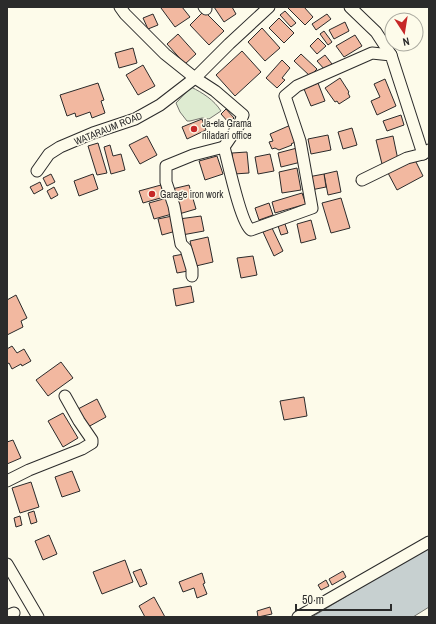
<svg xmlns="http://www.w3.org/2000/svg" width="436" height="624" viewBox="0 0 436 624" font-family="'Archivo Narrow',sans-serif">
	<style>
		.green { fill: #deebd1; stroke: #74746e }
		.water { fill: #c7d0d0; stroke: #74746e }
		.building { fill: #f2b8a0; stroke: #2b2b2b }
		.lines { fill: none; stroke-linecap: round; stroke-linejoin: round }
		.minor-casing { stroke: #2b2b2b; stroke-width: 13 }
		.minor { stroke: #fdfbea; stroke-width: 11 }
		.poi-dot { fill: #c62828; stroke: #fdfbea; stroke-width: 1.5 }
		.labels { text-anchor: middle; stroke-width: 3; stroke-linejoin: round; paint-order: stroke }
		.poi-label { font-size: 10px; fill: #2b2b2b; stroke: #fdfbea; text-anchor: start }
		.street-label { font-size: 10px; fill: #2b2b2b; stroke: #fdfbea }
	</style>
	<rect width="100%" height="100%" fill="#fdfbea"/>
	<!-- green -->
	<path class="green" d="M 191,87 C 203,93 214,100 221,111 L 209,119 L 202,118 L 190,121 L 187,121 L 180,112 L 176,103 Z"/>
	<!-- water -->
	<polygon class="water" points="429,546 429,607 413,617 312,617"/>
	<!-- building -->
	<g class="building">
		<polygon points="162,7 182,7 190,17 175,27 161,8"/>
		<polygon points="214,7 232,7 236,14 224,22"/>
		<polygon points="287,7 304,7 313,17 305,25"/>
		<polygon points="204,11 224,31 209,45 190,25"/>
		<polygon points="285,11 296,23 291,27 280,15"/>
		<polygon points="153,14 158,25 148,29 143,18"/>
		<polygon points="327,14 331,19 316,30 312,24"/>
		<polygon points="279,18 294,33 284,43 269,28"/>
		<polygon points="345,22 349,31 334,39 329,30"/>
		<polygon points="262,28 280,48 265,61 248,42"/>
		<polygon points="324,31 332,42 328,45 320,34"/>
		<polygon points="178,34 196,54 185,64 167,44"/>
		<polygon points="355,35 362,46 344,57 336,46"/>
		<polygon points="318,38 326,46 317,54 310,46"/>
		<polygon points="133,48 137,63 119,68 115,53"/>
		<polygon points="242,51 261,72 235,96 216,75"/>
		<polygon points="301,54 317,69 310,76 294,61"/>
		<polygon points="325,55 332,64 325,70 317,61"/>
		<polygon points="282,60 290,68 282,78 285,80 277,88 266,78"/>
		<polygon points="143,65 155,86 138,95 126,75"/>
		<polygon points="340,78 349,92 348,93 350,97 339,104 337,101 335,102 325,88"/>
		<polygon points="385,79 396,106 377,115 371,101 380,97 374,84"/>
		<polygon points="98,83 104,100 101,101 105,113 92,118 90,112 76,117 75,113 67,116 60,95"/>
		<polygon points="318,83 325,101 311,106 304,89"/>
		<polygon points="226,109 234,118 229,123 221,114"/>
		<polygon points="401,115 404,125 387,131 383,121"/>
		<polygon points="202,119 206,130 187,139 182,127"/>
		<polygon points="293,124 297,141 291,144 292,145 279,150 275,148 272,149 269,142 273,141 270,134"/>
		<polygon points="352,128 357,145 343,149 338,132"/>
		<polygon points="328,135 331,150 311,154 308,139"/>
		<polygon points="147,136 157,155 140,164 129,145"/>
		<polygon points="393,136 398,160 382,164 376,140"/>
		<polygon points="98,143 107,173 97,175 88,146"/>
		<polygon points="110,145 113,156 121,154 125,170 111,174 104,147"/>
		<polygon points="297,148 301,162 281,167 278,153"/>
		<polygon points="247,152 249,173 234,174 232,153"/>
		<polygon points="270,154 274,171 258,174 255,157"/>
		<polygon points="217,156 223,174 205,180 199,161"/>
		<polygon points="415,160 423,176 397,190 388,173"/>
		<polygon points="297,168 301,190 282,193 279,172"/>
		<polygon points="337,171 341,192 328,195 324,174"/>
		<polygon points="51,174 55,182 47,186 43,178"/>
		<polygon points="93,174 98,189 79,196 74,181"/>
		<polygon points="324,174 326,187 311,190 308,177"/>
		<polygon points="40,182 43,189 34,194 30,187"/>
		<polygon points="161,185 164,197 143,203 139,191"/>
		<polygon points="189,185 196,209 179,214 172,189"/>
		<polygon points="54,187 58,195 51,199 47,191"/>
		<polygon points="302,193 306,204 275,213 272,202"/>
		<polygon points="167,198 172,214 154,219 149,203"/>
		<polygon points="341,198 350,228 331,233 322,203"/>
		<polygon points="269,203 273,215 259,220 255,208"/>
		<polygon points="172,216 176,231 162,235 158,219"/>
		<polygon points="201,216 204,231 182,235 179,219"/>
		<polygon points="311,220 316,239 301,243 297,224"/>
		<polygon points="284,221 288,233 281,235 277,223"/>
		<polygon points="272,228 283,251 274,256 263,232"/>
		<polygon points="208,237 213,262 196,266 190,241"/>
		<polygon points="184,254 188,271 177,273 173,256"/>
		<polygon points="253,256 257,275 241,278 237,258"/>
		<polygon points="191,286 194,302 176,306 173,289"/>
		<polygon points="16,295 27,318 21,321 23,327 7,335 7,300"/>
		<polygon points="12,346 17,353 24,349 31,361 22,366 21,364 12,369 9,363 7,364 7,349"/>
		<polygon points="61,362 73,378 48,396 36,380"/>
		<polygon points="304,397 307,416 284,420 280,401"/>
		<polygon points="97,399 106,417 88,427 78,409"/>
		<polygon points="63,413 78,438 63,447 48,421"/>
		<polygon points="13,440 21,458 7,464 7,442"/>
		<polygon points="72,471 80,491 62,497 55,477"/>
		<polygon points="31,482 39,507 20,513 12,488"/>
		<polygon points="34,511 37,522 31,524 28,513"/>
		<polygon points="20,516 22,525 16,527 14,518"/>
		<polygon points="49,535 57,554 43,560 35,541"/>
		<polygon points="125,560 133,582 102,594 93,572"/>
		<polygon points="141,569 147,584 140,587 133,572"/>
		<polygon points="343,571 346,577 332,585 329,579"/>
		<polygon points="202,573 205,583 203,584 207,594 197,598 194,588 183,592 179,582"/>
		<polygon points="326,580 329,586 321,590 318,585"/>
		<polygon points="154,597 165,617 145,617 139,606"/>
		<polygon points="270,607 272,614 258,617 257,611"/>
	</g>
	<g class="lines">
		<defs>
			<g id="minor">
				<polyline points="120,7 125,14 165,54 195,78 215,91 243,115 239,125 224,147"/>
				<polyline points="204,7 206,9"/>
				<polyline points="350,7 376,32 391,55"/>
				<polyline points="37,171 49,154 60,147 93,133 135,119 160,105 195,78 229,44 269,7"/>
				<polyline points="362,180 407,158 423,154"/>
				<path d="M 192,276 L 192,269 L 186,249 L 181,244 L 174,206 L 166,182 L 166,166 L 193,155 L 224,147 C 228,162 241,224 251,230 L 312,208 L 300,141 L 285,96 L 297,86 L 372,53 L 391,55 L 423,154 L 429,150"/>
				<polyline points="7,481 29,470 82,449 92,443 92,440 79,421 65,396"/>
				<polyline points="7,564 38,617"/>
				<polyline points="7,616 14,613"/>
				<polyline points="298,617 429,542"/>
			</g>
		</defs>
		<!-- minor casing -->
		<use href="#minor" class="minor-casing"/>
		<!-- minor -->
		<use href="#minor" class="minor"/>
	</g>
	<!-- markers -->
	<g class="poi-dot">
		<circle cx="194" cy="129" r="4"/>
		<circle cx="152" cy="194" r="4"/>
	</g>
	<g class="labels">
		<!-- poi labels -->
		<g class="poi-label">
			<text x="202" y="127">Ja-ela Grama<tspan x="202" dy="12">niladari office</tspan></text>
			<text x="160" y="198">Garage iron work</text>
		</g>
		<!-- street labels -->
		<g class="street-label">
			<text transform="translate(108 128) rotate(-22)" y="4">WATARAUM ROAD</text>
		</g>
	</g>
	<!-- border -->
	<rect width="436" height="624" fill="none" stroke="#2b2b2b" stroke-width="16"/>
	<!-- north arrow -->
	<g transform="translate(404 32) rotate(168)"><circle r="19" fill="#fdfbea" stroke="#a9a89e"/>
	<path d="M0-3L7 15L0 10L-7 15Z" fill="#c62828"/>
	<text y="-6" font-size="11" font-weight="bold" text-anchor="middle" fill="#2b2b2b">N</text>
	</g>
	<!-- scale -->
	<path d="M296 604v6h95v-6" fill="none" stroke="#2b2b2b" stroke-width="2"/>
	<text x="302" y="604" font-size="12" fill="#2b2b2b" stroke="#fdfbea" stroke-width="3" paint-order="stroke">50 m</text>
</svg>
